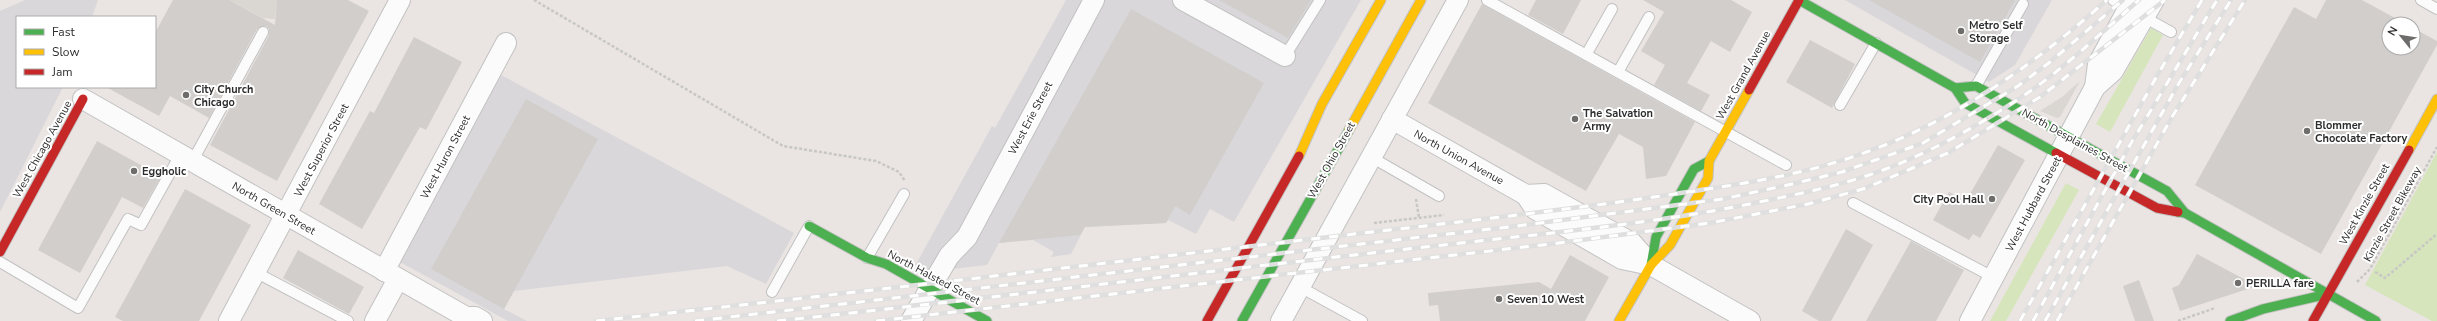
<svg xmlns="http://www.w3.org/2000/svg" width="2437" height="321" viewBox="0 0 2437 321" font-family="'Nunito Sans',sans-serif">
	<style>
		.industrial { fill: #d9d7da }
		.green { fill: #d6e5bc }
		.plaza { fill: #dad6d2 }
		.building { fill: #d2cecc }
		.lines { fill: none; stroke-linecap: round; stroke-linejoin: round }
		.lane-casing { stroke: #c2c2c2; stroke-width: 12 }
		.street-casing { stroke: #c2c2c2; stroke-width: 22 }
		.fast-casing { stroke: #c2c2c2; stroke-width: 11 }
		.slow-casing { stroke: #c2c2c2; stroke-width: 11 }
		.jam-casing { stroke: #c2c2c2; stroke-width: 11 }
		.path { stroke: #c7c7c6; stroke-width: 2.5; stroke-dasharray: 3 2; stroke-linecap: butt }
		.lane { stroke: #fcfbfb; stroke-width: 10 }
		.street { stroke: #fcfbfb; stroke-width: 20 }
		.fast { stroke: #4caf50; stroke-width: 9 }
		.slow { stroke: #ffc107; stroke-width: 9 }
		.jam { stroke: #c62828; stroke-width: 9 }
		.rail-casing { stroke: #dfdfdf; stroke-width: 4.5 }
		.rail { stroke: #fff; stroke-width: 3; stroke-dasharray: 9; stroke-linecap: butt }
		.poi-dot { fill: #6f6d6c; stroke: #fff; stroke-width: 1.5 }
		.labels { text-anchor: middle; stroke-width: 4; stroke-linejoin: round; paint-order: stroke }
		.poi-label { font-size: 11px; font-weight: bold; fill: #2d2d2d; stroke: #fff; text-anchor: start }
		.street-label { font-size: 11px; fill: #2d2d2d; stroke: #fff }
	</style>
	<rect width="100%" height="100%" fill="#eae5e2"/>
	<!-- industrial -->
	<g class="industrial">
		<polygon points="25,0 98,0 92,17 17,17 17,87 63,87 0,212 0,11"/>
		<polygon points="1066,0 1361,0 1234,222 1210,209 1196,234 1168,220 1166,223 1085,227 1071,254 1051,257 1054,252 1033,240 999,243 987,265 926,272 915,266 992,126 995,128"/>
		<polygon points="1845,0 2052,0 2015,65 1989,82"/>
		<polygon points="501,75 794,233 766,284 727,266 514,291 504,309 527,321 508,321 398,261"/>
	</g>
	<!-- green -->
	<g class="green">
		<polygon points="2151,28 2163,35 2110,132 2096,124"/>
		<polygon points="2437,152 2437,321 2432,321 2365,285"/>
		<polygon points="2066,183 2079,190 2006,321 1990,321"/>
	</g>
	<!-- plaza -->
	<g class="plaza">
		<polygon points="229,0 277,0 275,19 263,18"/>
		<polygon points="2080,81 2060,117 2057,118 2040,111 2062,97"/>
	</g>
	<!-- building -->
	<g class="building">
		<polygon points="173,0 229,0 275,25 277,0 348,0 369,11 277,181 210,145 269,35 269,29 266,26 257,29 209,118 170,96 159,116 106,87 155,87 155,33"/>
		<polygon points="1219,0 1311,0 1288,38"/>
		<polygon points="1536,0 1581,0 1563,34 1528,15"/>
		<polygon points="1643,0 1731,0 1752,12 1730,52 1711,41 1687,83 1710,95 1701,111 1654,85 1665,65 1641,51 1664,12"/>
		<polygon points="1869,0 2015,0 1980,62"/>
		<polygon points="2326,0 2362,0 2406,24 2389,24 2389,48 2413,48 2413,28 2437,41 2437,45 2321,254 2195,185 2294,7 2316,19"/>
		<polygon points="1482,4 1695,122 1666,176 1646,179 1643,147 1619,134 1586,191 1428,103"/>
		<polygon points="1131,9 1264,83 1190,215 1175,206 1166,223 1085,227 1080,235 999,243"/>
		<polygon points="414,37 462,62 426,130 420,127 362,229 319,204 370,111 374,113"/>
		<polygon points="1810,40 1855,64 1832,108 1786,82"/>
		<polygon points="526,99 598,139 504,309 431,269"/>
		<polygon points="97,141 161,176 143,208 122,197 80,273 38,250"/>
		<polygon points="1998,145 2025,160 1980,238 1973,234 1969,240 1933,220 1949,192 1966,201"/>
		<polygon points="185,189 251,225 199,321 123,321 115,317"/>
		<polygon points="1846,229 1873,245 1831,321 1819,321 1802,311"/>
		<polygon points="1911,241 1964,270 1936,321 1866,321"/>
		<polygon points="298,250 364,287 349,314 283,278"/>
		<polygon points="2197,254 2257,286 2180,311 2172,288 2179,285"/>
		<polygon points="1570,255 1609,277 1585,321 1440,321 1438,305 1429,306 1428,293 1539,282 1551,289"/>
		<polygon points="2139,280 2154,321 2135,321 2123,286"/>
	</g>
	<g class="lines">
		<defs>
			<g id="lane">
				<polyline points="1487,0 1786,165"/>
				<polyline points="2113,0 2171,32"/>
				<polyline points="2421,0 2437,9"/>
				<polyline points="1586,55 1612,9"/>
				<polyline points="1285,56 1320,0"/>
				<polyline points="1618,72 1649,17"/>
				<polyline points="1976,86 2023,4"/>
				<polyline points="1840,105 1876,43"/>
				<polyline points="1371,157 1439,196"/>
				<polyline points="192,162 263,32"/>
				<polyline points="1853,203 1993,277"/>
				<polyline points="867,258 904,194"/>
				<polyline points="0,262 78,308 128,219 141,225 180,155"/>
				<polyline points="255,272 348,321"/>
				<polyline points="1300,287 1362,321"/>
				<polyline points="772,292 809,226"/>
			</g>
			<g id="street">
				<polyline points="1183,0 1285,56"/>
				<polyline points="2095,87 2098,64 2133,0"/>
				<polyline points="83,99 466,317 475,317 482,321"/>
				<polyline points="1392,119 1526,195 1535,209 1622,259 1651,265 1750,321"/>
				<polyline points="1526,195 1544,194 1632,243 1651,265"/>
				<polyline points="384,271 506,43"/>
				<polyline points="229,321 400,0"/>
				<polyline points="375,321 398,279"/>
				<polyline points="911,321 949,256 967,237 1094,0"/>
				<polyline points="1281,321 1458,0"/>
				<polyline points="1970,321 2095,87 2113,71 2154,0"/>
			</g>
			<g id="fast">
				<polyline points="1799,0 1955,88 1965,103 2056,153"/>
				<polyline points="1955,88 1976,86 2167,191 2185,213"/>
				<polyline points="2178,212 2185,213 2376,321"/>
				<polyline points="809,226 867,258 886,264 987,321"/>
				<polyline points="1651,265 1656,237 1694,169 1709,161"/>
				<polyline points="1242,321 1349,130"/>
				<polyline points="2230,321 2263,309 2328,294"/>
			</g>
			<g id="slow">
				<polyline points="1349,130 1421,0"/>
				<polyline points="2409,150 2437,99"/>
				<polyline points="1299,156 1322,104 1381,0"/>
				<polyline points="1619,321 1651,265 1670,245 1708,178 1709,161 1749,90"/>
			</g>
			<g id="jam">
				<polyline points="1749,90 1799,0"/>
				<polyline points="2056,153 2157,208 2178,212"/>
				<polyline points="0,252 83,99"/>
				<polyline points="1207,321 1299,156"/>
				<polyline points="2313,321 2409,150"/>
			</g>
		</defs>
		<!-- lane casing -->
		<use href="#lane" class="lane-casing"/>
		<!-- street casing -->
		<use href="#street" class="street-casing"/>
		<!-- fast casing -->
		<use href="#fast" class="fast-casing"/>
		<!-- slow casing -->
		<use href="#slow" class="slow-casing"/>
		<!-- jam casing -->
		<use href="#jam" class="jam-casing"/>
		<!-- path -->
		<g class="path">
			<polyline points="534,0 783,146 876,161 899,172 905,181"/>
			<polyline points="1416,199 1419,218"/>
			<polyline points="1374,223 1444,215"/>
			<polyline points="2375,272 2385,278 2437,234"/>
			<polyline points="2357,282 2370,269 2437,147"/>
			<polyline points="2178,321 2215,308"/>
		</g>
		<!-- lane -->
		<use href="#lane" class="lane"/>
		<!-- street -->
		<use href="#street" class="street"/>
		<!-- fast -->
		<use href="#fast" class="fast"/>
		<!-- slow -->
		<use href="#slow" class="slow"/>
		<!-- jam -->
		<use href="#jam" class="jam"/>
		<defs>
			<g id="rail">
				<path d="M 596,321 C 855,293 1113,262 1372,232 C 1468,221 1565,210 1661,196 C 1728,186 1797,177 1861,154 C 1953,122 2035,64 2107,0"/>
				<polyline points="695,321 1517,226 1723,199 1792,184 1842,172 1923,143 2018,86 2050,62 2123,0"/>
				<path d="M 777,321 C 993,298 1209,271 1425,247 C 1537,234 1649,225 1759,202 C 1804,193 1848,184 1891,167 C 1939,148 1986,121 2029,92 C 2068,65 2103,31 2139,0"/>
				<polyline points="876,321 1551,244 1710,223 1808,204 1863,189 1948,153 2040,97 2165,0"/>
				<polyline points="2020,321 2158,74 2202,0"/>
				<polyline points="2033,321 2130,145 2217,0"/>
				<polyline points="2045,321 2179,83 2231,0"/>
				<polyline points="2057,321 2172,117 2245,0"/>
			</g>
		</defs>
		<!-- rail casing -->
		<use href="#rail" class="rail-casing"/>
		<!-- rail -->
		<use href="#rail" class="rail"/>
	</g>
	<!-- markers -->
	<g class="poi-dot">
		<circle cx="1961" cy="31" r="4"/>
		<circle cx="186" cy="95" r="4"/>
		<circle cx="1575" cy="119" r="4"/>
		<circle cx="2307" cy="131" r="4"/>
		<circle cx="134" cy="171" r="4"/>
		<circle cx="1992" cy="199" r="4"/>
		<circle cx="2238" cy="283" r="4"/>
		<circle cx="1499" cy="299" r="4"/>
	</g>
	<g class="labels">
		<!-- poi labels -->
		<g class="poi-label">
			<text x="1969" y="29">Metro Self<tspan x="1969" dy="13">Storage</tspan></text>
			<text x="194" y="93">City Church<tspan x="194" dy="13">Chicago</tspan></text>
			<text x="1583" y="117">The Salvation<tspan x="1583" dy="13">Army</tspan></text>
			<text x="2315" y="129">Blommer<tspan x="2315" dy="13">Chocolate Factory</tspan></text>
			<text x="142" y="175">Eggholic</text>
			<text x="1984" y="203" text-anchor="end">City Pool Hall</text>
			<text x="2246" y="287">PERILLA fare</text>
			<text x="1507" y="303">Seven 10 West</text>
		</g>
		<!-- street labels -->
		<g class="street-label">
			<text transform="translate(1743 75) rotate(-61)" y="4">West Grand Avenue</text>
			<text transform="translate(1030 118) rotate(-62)" y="4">West Erie Street</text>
			<text transform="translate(2075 140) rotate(29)" y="4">North Desplaines Street</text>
			<text transform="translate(42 149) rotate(-61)" y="4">West Chicago Avenue</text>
			<text transform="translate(321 150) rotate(-62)" y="4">West Superior Street</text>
			<text transform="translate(445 157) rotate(-62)" y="4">West Huron Street</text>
			<text transform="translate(1459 157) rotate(29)" y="4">North Union Avenue</text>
			<text transform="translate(1331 160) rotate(-61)" y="4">West Ohio Street</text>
			<text transform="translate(2033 204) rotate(-62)" y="4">West Hubbard Street</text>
			<text transform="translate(2364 204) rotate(-61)" y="4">West Kinzie Street</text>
			<text transform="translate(274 208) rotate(30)" y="4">North Green Street</text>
			<text transform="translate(2392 214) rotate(-61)" y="4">Kinzie Street Bikeway</text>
			<text transform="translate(934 277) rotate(28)" y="4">North Halsted Street</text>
		</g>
	</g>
	<!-- legend -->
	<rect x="16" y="16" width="140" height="72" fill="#ffffff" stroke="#ababab"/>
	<rect x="24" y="29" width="20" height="6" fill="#4caf50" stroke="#ababab"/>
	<text x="52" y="36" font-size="12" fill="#2d2d2d">Fast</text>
	<rect x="24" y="49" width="20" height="6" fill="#ffc107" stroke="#ababab"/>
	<text x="52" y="56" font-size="12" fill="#2d2d2d">Slow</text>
	<rect x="24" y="69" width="20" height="6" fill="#c62828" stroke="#ababab"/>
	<text x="52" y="76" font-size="12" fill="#2d2d2d">Jam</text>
	<!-- north arrow -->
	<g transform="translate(2401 36) rotate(300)"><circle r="19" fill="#ffffff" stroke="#ababab"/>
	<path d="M0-3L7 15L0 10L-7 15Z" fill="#6f6d6c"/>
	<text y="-6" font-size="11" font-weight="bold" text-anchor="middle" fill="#2d2d2d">N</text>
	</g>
</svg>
